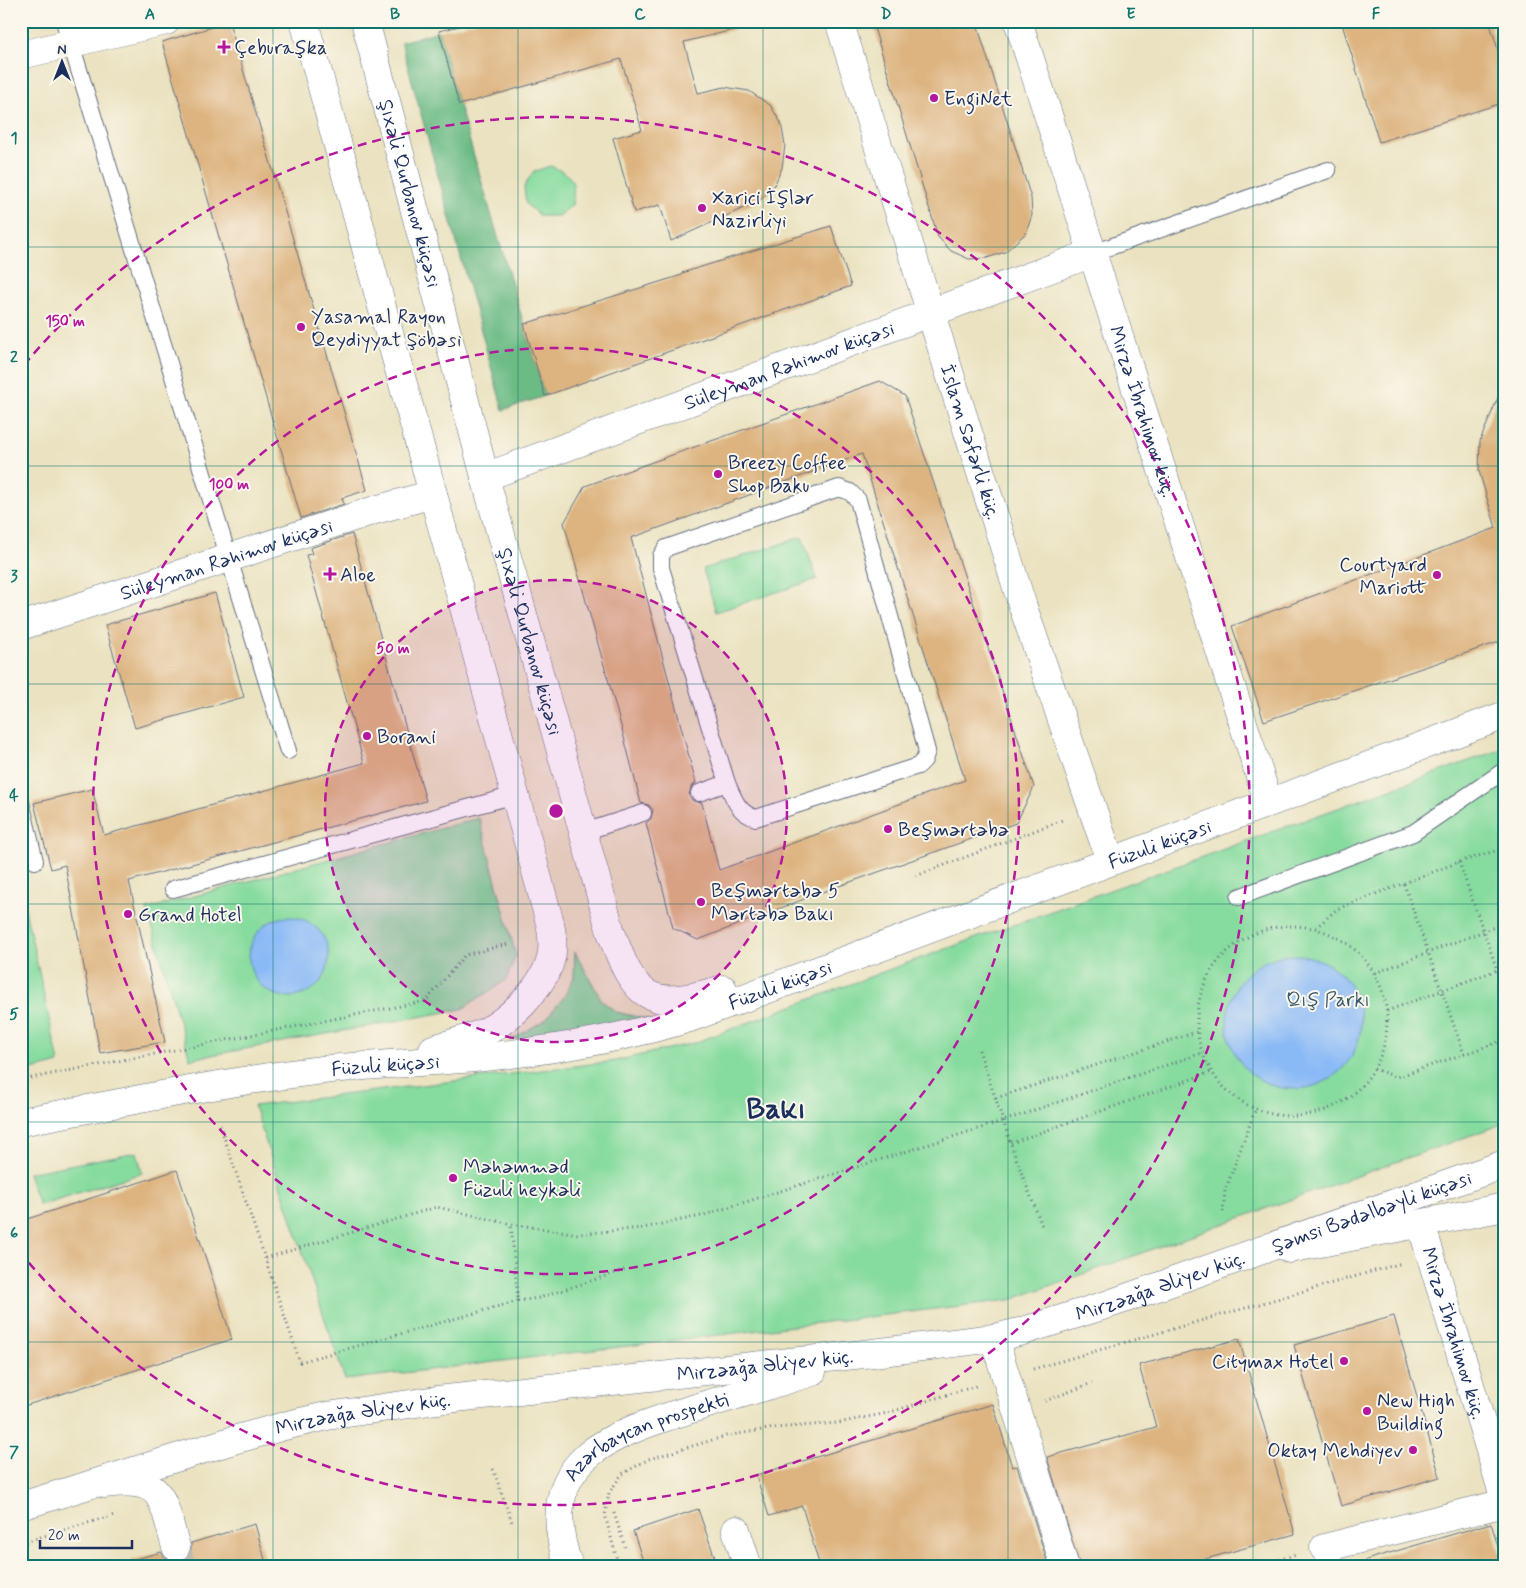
<svg xmlns="http://www.w3.org/2000/svg" width="1526" height="1588" viewBox="0 0 1526 1588" font-family="Mynerve,sans-serif">
	<style>
		.green { fill: #86db9e; stroke: #50857e }
		.forest { fill: #6cbb85; stroke: #447572 }
		.water { fill: #8abaf6; stroke: #5274aa }
		.building { fill: #ddb480; fill-rule: evenodd }
		.lines { fill: none; stroke-linecap: round; stroke-linejoin: round }
		.minor-tunnel { stroke: #c1beac; stroke-width: 28; stroke-dasharray: 28 14; stroke-linecap: butt }
		.service-casing { stroke: #636e80; stroke-width: 18 }
		.minor-casing { stroke: #636e80; stroke-width: 29 }
		.tertiary-casing { stroke: #636e80; stroke-width: 29 }
		.primary-casing { stroke: #636e80; stroke-width: 29 }
		.path { stroke: #636e80; stroke-width: 3; stroke-dasharray: 1 4; stroke-linecap: butt }
		.service { stroke: #fff; stroke-width: 16 }
		.minor { stroke: #fff; stroke-width: 28 }
		.tertiary { stroke: #fff; stroke-width: 28 }
		.primary { stroke: #fff; stroke-width: 28 }
		.grid { fill: none; stroke: #0f766e; stroke-width: 1; stroke-opacity: 0.55 }
		.ring { fill: none; stroke: #b5179e; stroke-width: 2.5; stroke-dasharray: 9 6 }
		.poi-dot { fill: #b5179e; stroke: #fbf7ec; stroke-width: 2 }
		.labels { text-anchor: middle; stroke-width: 4; stroke-linejoin: round; paint-order: stroke }
		.poi-label { font-size: 20px; fill: #1b2f5e; stroke: #fbf7ec; text-anchor: start }
		.street-label { font-size: 20px; fill: #1b2f5e; stroke: #fbf7ec }
		.park-label { font-size: 20px; fill: #365a6e; stroke: #fbf7ec }
		.town-label { font-size: 30px; font-weight: bold; fill: #1b2f5e; stroke: #fbf7ec }
		.centre { fill: #b5179e; stroke: #fbf7ec; stroke-width: 2.5 }
		.ring-label { font-size: 15px; text-anchor: middle; font-weight: bold; fill: #b5179e; stroke: #fbf7ec; stroke-width: 4; stroke-linejoin: round; paint-order: stroke }
		.neatline { fill: none; stroke: #0f766e; stroke-width: 2 }
		.grid-label { font-size: 16px; text-anchor: middle; font-weight: bold; fill: #0f766e }
	</style>
	<rect width="100%" height="100%" fill="#fbf7ec"/>
	<filter id="ink" filterUnits="userSpaceOnUse"><feTurbulence type="fractalNoise" baseFrequency=".02" numOctaves="2"/><feDisplacementMap in="SourceGraphic" scale="10" xChannelSelector="R" yChannelSelector="G"/><feConvolveMatrix kernelMatrix="1 2 1 2 8 2 1 2 1" color-interpolation-filters="sRGB"/></filter>
	<filter id="wash" filterUnits="userSpaceOnUse"><feTurbulence type="fractalNoise" baseFrequency=".0096" numOctaves="4" result="noise"/><feDisplacementMap in="SourceGraphic" scale="20" xChannelSelector="R" yChannelSelector="G"/><feGaussianBlur stdDeviation="1.12" result="paint"/><feColorMatrix in="noise" values="0 0 0 0 0 0 0 0 0 0 0 0 0 0 0 0 0 1.4 0 .05"/><feComposite in="paint" operator="in"/></filter>
	<g filter="url(#wash)">
		<rect width="100%" height="100%" fill="#eae2c0"/>
		<!-- green -->
		<g class="green">
			<path d="M 550,166 C 573,175 576,180 572,205 L 558,216 L 540,216 L 526,204 L 524,187 L 533,172 Z"/>
			<polygon points="802,537 817,579 716,612 703,569"/>
			<polygon points="1505,748 1505,1123 1010,1300 345,1380 254,1106 615,1061 694,1043 896,967"/>
			<polygon points="479,818 516,956 506,980 462,1009 190,1059 147,909"/>
			<polygon points="21,891 59,1063 21,1073"/>
			<polygon points="575,952 602,1001 616,1012 650,1020 578,1032 511,1040 545,1020 564,997 574,977"/>
			<polygon points="137,1152 142,1173 39,1205 28,1173"/>
		</g>
		<!-- forest -->
		<polygon class="forest" points="439,31 459,105 545,396 503,410 401,42"/>
		<!-- water -->
		<g class="water">
			<circle cx="289" cy="957" r="40"/>
			<circle cx="1294" cy="1022" r="67"/>
		</g>
		<g id="blocks">
			<!-- building -->
			<g class="building">
				<polygon points="480,21 732,21 733,30 684,42 698,93 724,87 749,91 770,105 781,123 785,145 782,168 773,188 759,201 671,241 660,205 634,212 613,138 642,130 621,59 459,105 439,31"/>
				<polygon points="872,21 976,21 1031,198 1032,215 1026,233 1005,252 987,258 969,259 951,251 938,237"/>
				<polygon points="1341,21 1489,21 1505,72 1505,102 1379,142"/>
				<polygon points="229,22 367,490 342,498 344,504 301,518 162,42"/>
				<polygon points="831,226 851,286 545,396 524,324 682,275 682,273"/>
				<path d="M 880,381 L 905,396 L 1034,787 L 1016,823 L 825,891 L 698,940 L 673,928 L 646,823 L 651,819 L 653,810 L 649,805 L 641,803 L 620,722 L 564,523 L 585,486 ZM 862,454 L 965,780 L 719,870 L 702,803 L 693,801 L 689,796 L 691,787 L 696,783 L 631,538 Z"/>
				<polygon points="1504,383 1505,640 1264,721 1232,626 1496,528 1479,471 1480,441"/>
				<polygon points="352,534 426,801 129,881 165,1042 100,1053 65,865 51,869 34,803 92,789 104,835 364,763 306,555 312,554 310,548"/>
				<polygon points="215,593 244,697 135,728 105,625"/>
				<polygon points="177,1170 232,1339 21,1407 21,1221"/>
				<polygon points="1394,1316 1440,1477 1341,1506 1294,1345"/>
				<polygon points="1239,1339 1295,1534 1177,1567 1080,1567 1047,1457 1156,1427 1139,1365"/>
				<polygon points="993,1404 1012,1467 1017,1466 1049,1567 820,1567 802,1506 769,1516 756,1475"/>
				<polygon points="698,1509 718,1567 645,1567 633,1531"/>
				<polygon points="1491,1523 1504,1567 1367,1567 1366,1560"/>
				<polygon points="255,1524 267,1567 133,1567 132,1560 161,1552 165,1558 172,1562 181,1562 187,1558 191,1551 191,1543"/>
			</g>
		</g>
	</g>
	<g filter="url(#ink)">
		<use href="#blocks" fill-opacity="0" stroke="#636e80" stroke-width="1"/>
		<g class="lines">
			<!-- minor-tunnel -->
			<polyline class="minor-tunnel" points="176,1547 182,1567"/>
			<defs>
				<g id="service">
					<polyline points="64,21 288,751"/>
					<polyline points="1093,253 1328,170"/>
					<path d="M 839,488 L 850,492 L 858,500 L 927,751 L 924,760 L 918,766 L 756,818 C 738,813 734,799 727,783 L 661,568 L 661,556 L 666,548 Z"/>
					<polyline points="699,793 727,783"/>
					<polyline points="21,802 35,861"/>
					<polyline points="584,832 643,813"/>
					<polyline points="173,889 515,795"/>
					<polyline points="1239,897 1413,833 1505,770"/>
				</g>
				<g id="minor">
					<path id="s1" d="M 839,21 L 1023,607 L 1110,860"/>
					<path id="s2" d="M 1018,21 L 1268,801"/>
					<polyline points="21,55 166,21"/>
					<path id="s3" d="M 485,477 L 1093,253"/>
					<path id="s4" d="M 21,626 L 375,510 L 433,494"/>
					<path id="s5" d="M 1421,1224 L 1505,1500"/>
					<polyline points="994,1338 1065,1567"/>
					<path d="M 104,1484 C 166,1476 161,1498 176,1547"/>
					<polyline points="736,1530 748,1567"/>
					<polyline points="1324,1548 1505,1503"/>
				</g>
				<polyline id="tertiary" points="1289,1249 1505,1207"/>
				<g id="primary">
					<path d="M 304,21 L 550,923 C 553,937 554,952 549,965 C 539,990 509,1020 485,1032 C 468,1039 451,1044 433,1049"/>
					<path id="s6" d="M 365,21 L 485,477 L 610,929 C 635,1001 649,1011 723,989"/>
					<path id="s7" d="M 21,1122 C 124,1102 227,1081 331,1069 C 378,1064 427,1062 474,1058 C 547,1051 619,1040 690,1018 L 1505,715"/>
					<path id="s8" d="M 21,1506 L 237,1439 L 288,1425 L 327,1416 L 437,1400 L 873,1353 L 994,1338 L 1023,1331 L 1112,1303 L 1505,1164"/>
					<path id="s9" d="M 569,1567 C 531,1459 611,1434 695,1408 C 734,1396 773,1384 812,1372"/>
				</g>
			</defs>
			<!-- service casing -->
			<use href="#service" class="service-casing"/>
			<!-- minor casing -->
			<use href="#minor" class="minor-casing"/>
			<!-- tertiary casing -->
			<use href="#tertiary" class="tertiary-casing"/>
			<!-- primary casing -->
			<use href="#primary" class="primary-casing"/>
			<!-- path -->
			<g class="path">
				<polyline points="1459,862 1505,992"/>
				<polyline points="916,876 1065,819"/>
				<polyline points="1404,884 1464,1054"/>
				<circle cx="1292" cy="1021" r="95"/>
				<polyline points="1316,928 1337,909 1459,862 1505,848"/>
				<polyline points="1375,973 1505,923"/>
				<polyline points="1387,1011 1505,967"/>
				<polyline points="979,1050 1014,1153 1042,1226"/>
				<polyline points="1374,1069 1397,1077 1505,1040"/>
				<polyline points="21,1080 426,1001 465,955 508,944"/>
				<polyline points="996,1098 1197,1032"/>
				<polyline points="220,1125 300,1362 518,1301 511,1224 579,1234 643,1228 701,1216 1003,1121 1202,1053"/>
				<polyline points="1011,1143 1211,1072"/>
				<polyline points="1223,1212 1225,1191 1256,1108"/>
				<polyline points="266,1258 437,1207 511,1224"/>
				<polyline points="518,1301 539,1298 627,1269"/>
				<polyline points="1033,1369 1402,1263"/>
				<polyline points="1045,1401 1092,1383"/>
				<polyline points="493,1469 513,1525"/>
				<polyline points="614,1513 625,1547"/>
				<polyline points="21,1543 114,1515"/>
				<polyline points="619,1567 605,1515 609,1493 622,1474 649,1459 726,1436 774,1428 838,1423 887,1413 979,1385"/>
				<polyline points="1250,1567 1296,1555"/>
			</g>
			<!-- service -->
			<use href="#service" class="service"/>
			<!-- minor -->
			<use href="#minor" class="minor"/>
			<!-- tertiary -->
			<use href="#tertiary" class="tertiary"/>
			<!-- primary -->
			<use href="#primary" class="primary"/>
		</g>
	</g>
	<!-- grid -->
	<path class="grid" d="M 273,21 L 273,1567M 518,21 L 518,1567M 763,21 L 763,1567M 1008,21 L 1008,1567M 1253,21 L 1253,1567M 21,247 L 1505,247M 21,466 L 1505,466M 21,684 L 1505,684M 21,904 L 1505,904M 21,1122 L 1505,1122M 21,1342 L 1505,1342"/>
	<!-- distance rings -->
	<circle cx="556" cy="811" r="231" fill="#b5179e" fill-opacity=".12"/>
	<g class="ring">
		<circle cx="556" cy="811" r="231"/>
		<circle cx="556" cy="811" r="463"/>
		<path d="M24 365A694 694 0 1 1 24 1257"/>
	</g>
	<!-- markers -->
	<g class="poi-dot">
		<path d="M221.5 39.5h5v5h5v5h-5v5h-5v-5h-5v-5h5z"/>
		<circle cx="934" cy="98" r="5"/>
		<circle cx="702" cy="208" r="5"/>
		<circle cx="301" cy="327" r="5"/>
		<circle cx="718" cy="474" r="5"/>
		<path d="M327.5 566.5h5v5h5v5h-5v5h-5v-5h-5v-5h5z"/>
		<circle cx="1437" cy="575" r="5"/>
		<circle cx="367" cy="736" r="5"/>
		<circle cx="888" cy="829" r="5"/>
		<circle cx="701" cy="902" r="5"/>
		<circle cx="128" cy="914" r="5"/>
		<circle cx="453" cy="1178" r="5"/>
		<circle cx="1344" cy="1361" r="5"/>
		<circle cx="1367" cy="1411" r="5"/>
		<circle cx="1413" cy="1450" r="5"/>
	</g>
	<g class="labels">
		<!-- poi labels -->
		<g class="poi-label">
			<text x="234" y="54">Çeburaşka</text>
			<text x="944" y="105">EngiNet</text>
			<text x="712" y="204">Xarici İşlər<tspan x="712" dy="23">Nazirliyi</tspan></text>
			<text x="311" y="323">Yasamal Rayon<tspan x="311" dy="23">Qeydiyyat Şöbəsi</tspan></text>
			<text x="728" y="469">Breezy Coffee<tspan x="728" dy="23">Shop Baku</tspan></text>
			<text x="1427" y="571" text-anchor="end">Courtyard<tspan x="1427" dy="23">Mariott</tspan></text>
			<text x="340" y="581">Aloe</text>
			<text x="377" y="743">Borani</text>
			<text x="898" y="836">Beşmərtəbə</text>
			<text x="711" y="897">Beşmərtəbə 5<tspan x="711" dy="23">Mərtəbə Bakı</tspan></text>
			<text x="138" y="921">Grand Hotel</text>
			<text x="463" y="1173">Məhəmməd<tspan x="463" dy="23">Füzuli heykəli</tspan></text>
			<text x="1334" y="1368" text-anchor="end">Citymax Hotel</text>
			<text x="1377" y="1407">New High<tspan x="1377" dy="23">Building</tspan></text>
			<text x="1403" y="1457" text-anchor="end">Oktay Mehdiyev</text>
		</g>
		<!-- street labels -->
		<g class="street-label">
			<text dy="7" stroke="none"><textPath href="#s6" startOffset="178">Şıxəli Qurbanov küçəsi</textPath></text>
			<text dy="7" stroke="none"><textPath href="#s3" startOffset="324">Süleyman Rəhimov küçəsi</textPath></text>
			<text dy="7" stroke="none"><textPath href="#s2" startOffset="410">Mirzə İbrahimov küç.</textPath></text>
			<text dy="7" stroke="none"><textPath href="#s1" startOffset="441">İslam Səfərli küç.</textPath></text>
			<text dy="7" stroke="none"><textPath href="#s4" startOffset="216">Süleyman Rəhimov küçəsi</textPath></text>
			<text dy="7" stroke="none"><textPath href="#s6" startOffset="642">Şıxəli Qurbanov küçəsi</textPath></text>
			<text dy="7" stroke="none"><textPath href="#s7" startOffset="1179">Füzuli küçəsi</textPath></text>
			<text dy="7" stroke="none"><textPath href="#s7" startOffset="774">Füzuli küçəsi</textPath></text>
			<text dy="7" stroke="none"><textPath href="#s7" startOffset="369">Füzuli küçəsi</textPath></text>
			<text dy="7" stroke="none"><textPath href="#s8" startOffset="1389">Şəmsi Bədəlbəyli küçəsi</textPath></text>
			<text dy="7" stroke="none"><textPath href="#s8" startOffset="1165">Mirzəağa Əliyev küç.</textPath></text>
			<text dy="7" stroke="none"><textPath href="#s5" startOffset="114">Mirzə İbrahimov küç.</textPath></text>
			<text dy="7" stroke="none"><textPath href="#s8" startOffset="760">Mirzəağa Əliyev küç.</textPath></text>
			<text dy="7" stroke="none"><textPath href="#s8" startOffset="355">Mirzəağa Əliyev küç.</textPath></text>
			<text dy="7" stroke="none"><textPath href="#s9" startOffset="182">Azərbaycan prospekti</textPath></text>
		</g>
		<!-- park labels -->
		<g class="park-label">
			<text x="1328" y="1006">Qış Parkı</text>
		</g>
		<!-- town labels -->
		<g class="town-label">
			<text x="776" y="1118">Bakı</text>
		</g>
	</g>
	<circle cx="556" cy="811" r="8" class="centre"/>
	<g class="ring-label">
		<text x="65" y="326">150 m</text>
		<text x="229" y="489">100 m</text>
		<text x="393" y="653">50 m</text>
	</g>
	<!-- margin -->
	<rect width="1526" height="1588" fill="none" stroke="#fbf7ec" stroke-width="55"/>
	<!-- north arrow -->
	<g transform="translate(62 62)" stroke="#fbf7ec" stroke-width="4" paint-order="stroke">
	<path d="M0-4L9 19L0 12L-9 19Z" fill="#1b2f5e"/>
	<text y="-8" font-size="14" font-weight="bold" text-anchor="middle" fill="#1b2f5e">N</text>
	</g>
	<!-- scale -->
	<path d="M40 1540v8h92v-8" fill="none" stroke="#1b2f5e" stroke-width="2.5"/>
	<text x="48" y="1540" font-size="15" fill="#1b2f5e" stroke="#fbf7ec" stroke-width="4" paint-order="stroke">20 m</text>
	<rect x="28" y="28" width="1470" height="1532" class="neatline"/>
	<g class="grid-label">
		<text x="150" y="19">A</text>
		<text x="395" y="19">B</text>
		<text x="640" y="19">C</text>
		<text x="886" y="19">D</text>
		<text x="1131" y="19">E</text>
		<text x="1376" y="19">F</text>
		<text x="14" y="143">1</text>
		<text x="14" y="362">2</text>
		<text x="14" y="581">3</text>
		<text x="14" y="800">4</text>
		<text x="14" y="1019">5</text>
		<text x="14" y="1238">6</text>
		<text x="14" y="1457">7</text>
	</g>
</svg>
